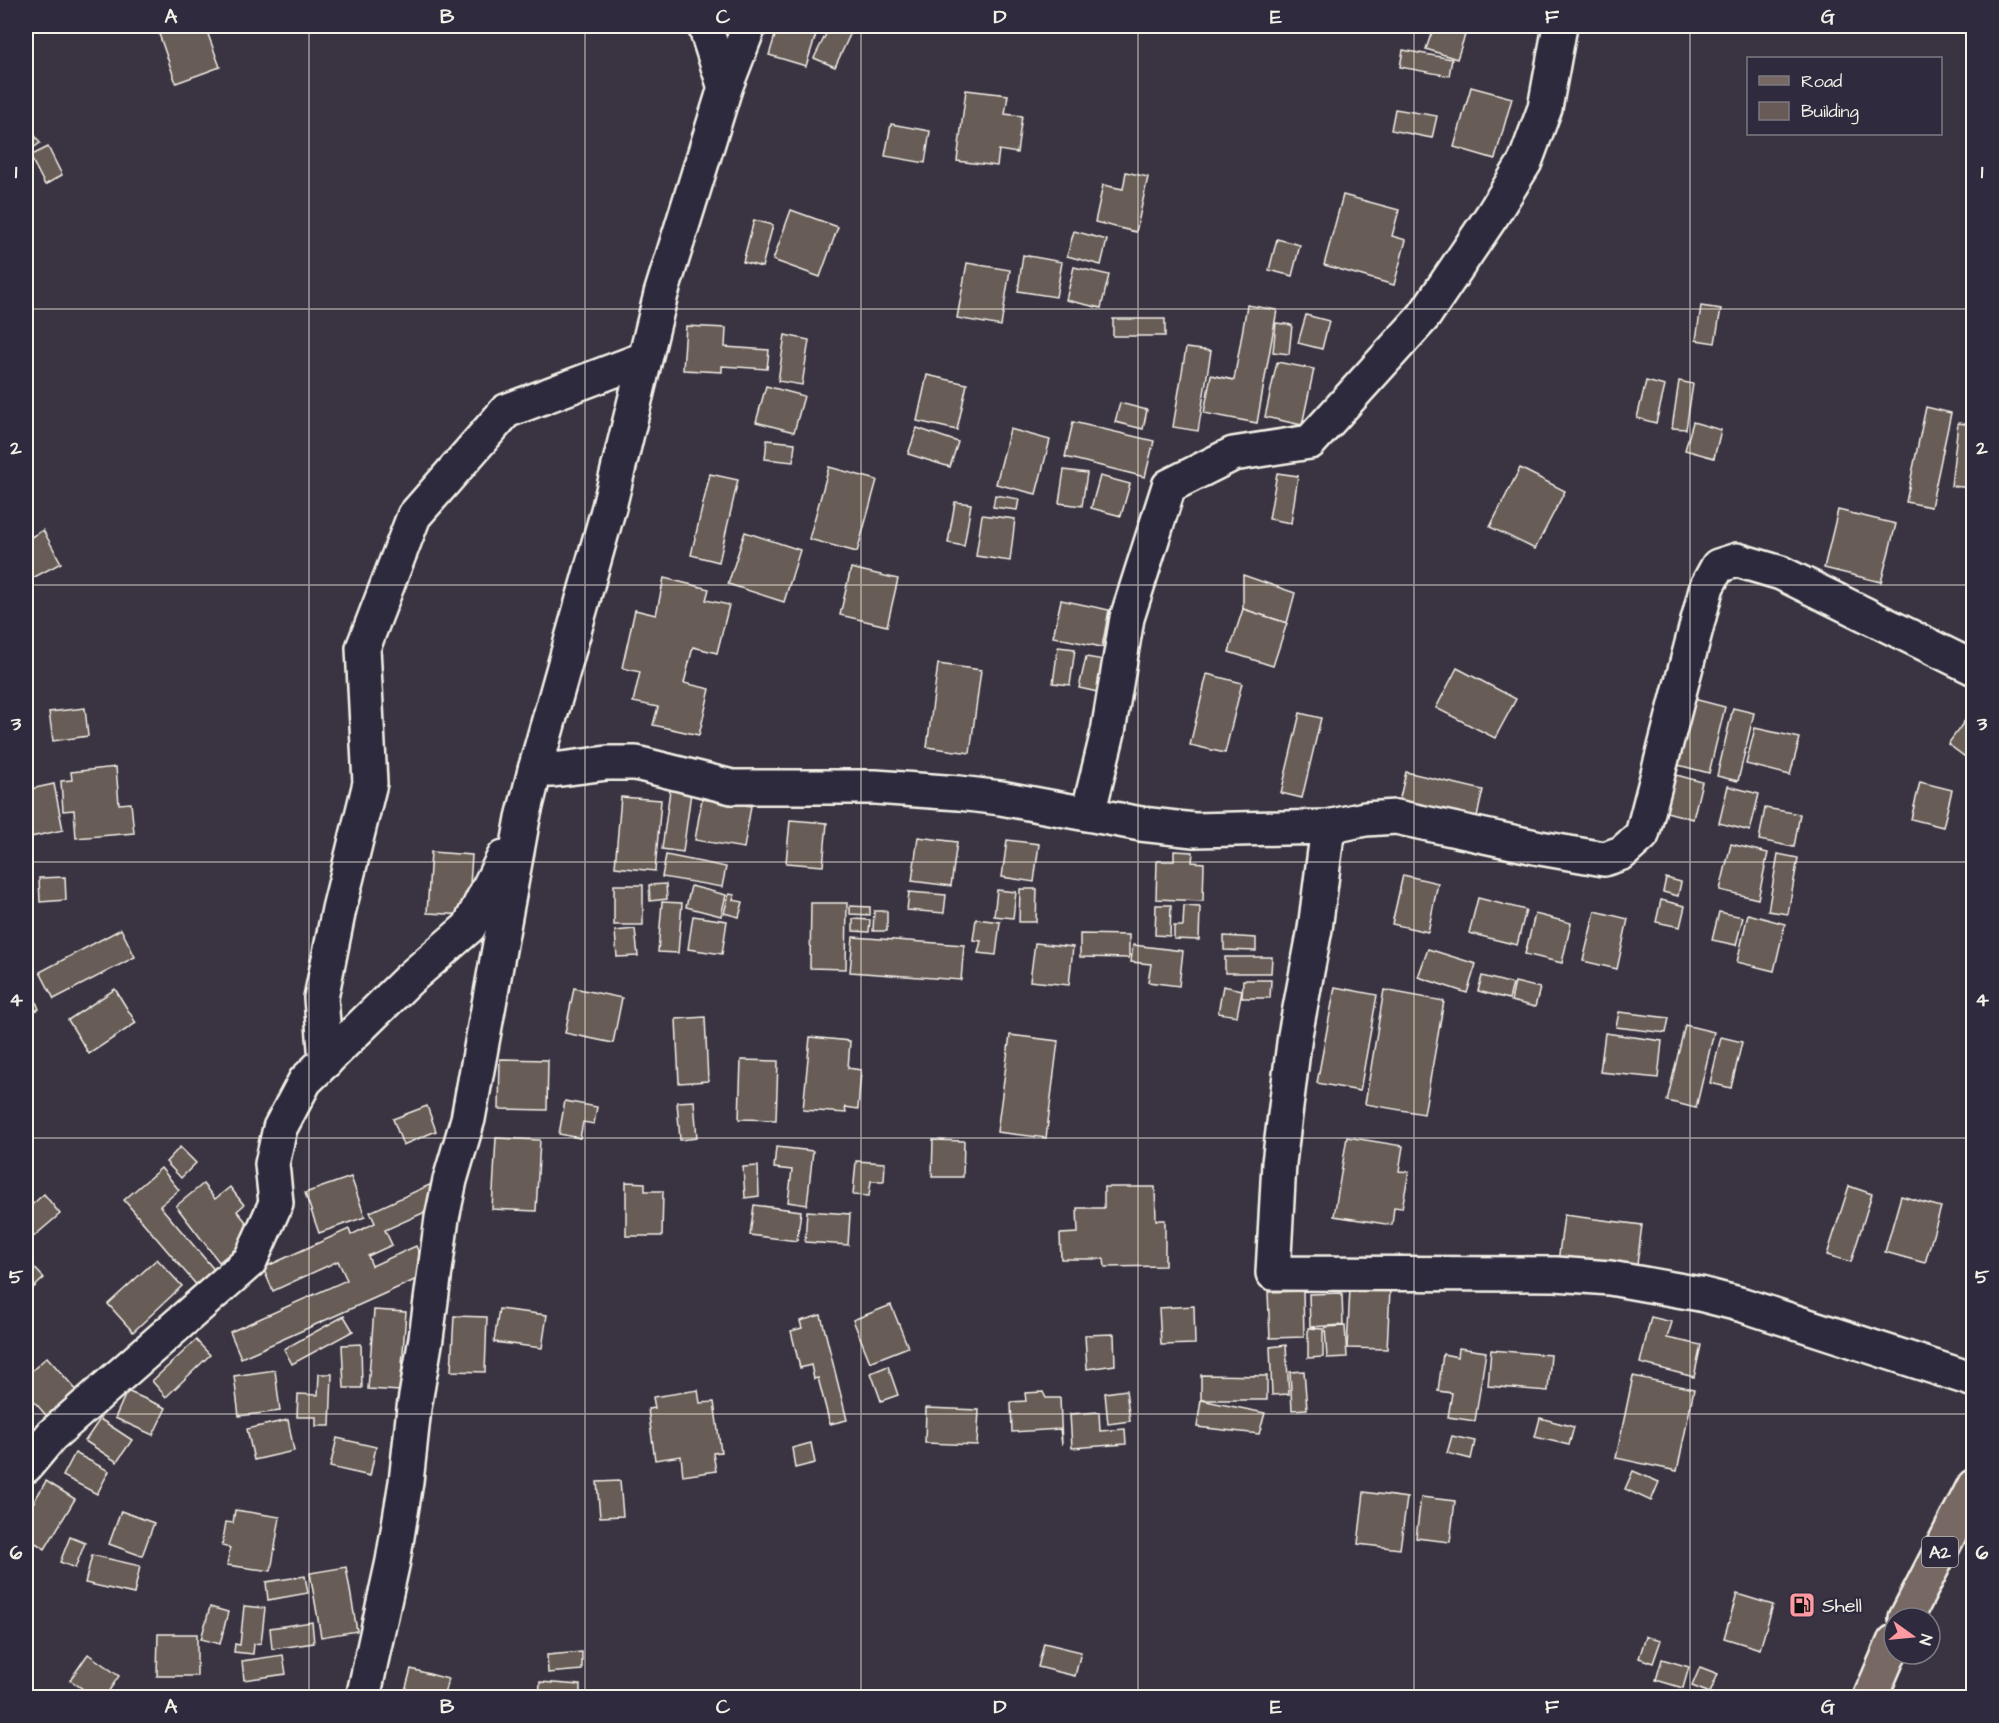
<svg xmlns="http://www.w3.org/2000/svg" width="1999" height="1723" viewBox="0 0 1999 1723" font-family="'Architects Daughter',sans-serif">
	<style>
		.building { fill: #685b57; stroke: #f4f1e8; stroke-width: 1.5 }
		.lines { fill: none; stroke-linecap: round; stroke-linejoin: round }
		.minor-casing { stroke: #f4f1e8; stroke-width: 38 }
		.major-casing { stroke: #f4f1e8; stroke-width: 38 }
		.minor { stroke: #2f2a3d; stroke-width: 33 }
		.major { stroke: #776864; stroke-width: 33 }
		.grid { fill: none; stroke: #f4f1e8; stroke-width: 1.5; stroke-opacity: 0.55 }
		.labels { text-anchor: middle; stroke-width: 4.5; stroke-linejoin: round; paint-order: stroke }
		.shield { fill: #2f2a3d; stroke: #b9b5b5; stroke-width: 1.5 }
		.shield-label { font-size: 18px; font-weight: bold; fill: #f4f1e8 }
		.poi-label { font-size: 20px; fill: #f4f1e8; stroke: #2f2a3d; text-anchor: start }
		.neatline { fill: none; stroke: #f4f1e8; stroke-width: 2 }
		.grid-label { font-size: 20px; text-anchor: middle; font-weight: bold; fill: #f4f1e8 }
	</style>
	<rect width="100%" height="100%" fill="#3a3442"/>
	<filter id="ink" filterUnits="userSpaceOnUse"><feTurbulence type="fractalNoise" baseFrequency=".0167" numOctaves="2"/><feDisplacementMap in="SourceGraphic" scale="12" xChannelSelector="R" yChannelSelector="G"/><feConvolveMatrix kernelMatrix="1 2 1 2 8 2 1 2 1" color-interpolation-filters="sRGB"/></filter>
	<g filter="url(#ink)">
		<!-- building -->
		<g class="building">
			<polygon points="165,26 205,26 220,67 176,83 157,28"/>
			<polygon points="778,26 797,26 817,31 806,66 769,55"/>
			<polygon points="830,26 854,26 835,67 814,58"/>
			<polygon points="1434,26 1468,26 1457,59 1426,49"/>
			<polygon points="1403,50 1452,59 1449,76 1400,67"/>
			<polygon points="1471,87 1512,98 1495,159 1454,147"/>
			<polygon points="966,90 1008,95 1005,114 1022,116 1017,153 999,150 997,166 957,161"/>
			<polygon points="1395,109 1437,116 1432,138 1391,130"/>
			<polygon points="26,122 40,143 29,151 26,146"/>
			<polygon points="891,124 930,131 925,163 885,156"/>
			<polygon points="48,147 62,175 45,185 30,156"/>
			<polygon points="1126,172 1148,177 1136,232 1095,222 1103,185 1123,189"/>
			<polygon points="1343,195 1399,210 1392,236 1406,240 1394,285 1324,265"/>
			<polygon points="791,210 838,227 820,277 773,260"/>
			<polygon points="754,220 773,225 762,267 743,262"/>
			<polygon points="1074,231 1107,240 1101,265 1067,256"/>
			<polygon points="1277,239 1300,245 1292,276 1269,270"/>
			<polygon points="1023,255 1062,262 1056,297 1018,291"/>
			<polygon points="967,263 1010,270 1001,326 957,318"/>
			<polygon points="1074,267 1109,275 1101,308 1066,300"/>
			<polygon points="1247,305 1277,310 1257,423 1204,413 1211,375 1234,380"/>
			<polygon points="1701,306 1721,309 1715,343 1696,340"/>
			<polygon points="1306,315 1329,321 1322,349 1298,343"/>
			<rect x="1113" y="319" width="52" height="17"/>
			<polygon points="1276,323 1292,325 1289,354 1273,352"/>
			<polygon points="686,326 726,328 725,347 769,350 767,369 722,366 722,372 683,370"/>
			<polygon points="785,335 809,340 802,385 778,381"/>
			<polygon points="1186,348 1211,351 1198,431 1173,427"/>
			<polygon points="1277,362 1314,369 1302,425 1265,417"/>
			<polygon points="927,375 967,384 957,430 917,421"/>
			<polygon points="1646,381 1665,386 1656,423 1637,418"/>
			<polygon points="1679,381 1693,384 1686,429 1672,428"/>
			<polygon points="766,386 804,396 794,432 756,422"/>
			<polygon points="1120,403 1147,410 1143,429 1115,422"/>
			<polygon points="1926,407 1951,413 1931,507 1906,502"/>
			<polygon points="1073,422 1154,441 1145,477 1065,457"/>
			<polygon points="1693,422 1721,430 1714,458 1685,450"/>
			<polygon points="1958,423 1974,425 1974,488 1951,486"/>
			<polygon points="917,428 958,442 950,467 908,454"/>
			<polygon points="1010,429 1050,440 1036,494 996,484"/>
			<polygon points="767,440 795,443 793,462 765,459"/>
			<polygon points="829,467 877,480 857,552 809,539"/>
			<polygon points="1520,468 1565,491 1535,549 1490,527"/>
			<polygon points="1064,470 1087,473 1082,506 1059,503"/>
			<polygon points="1277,473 1298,476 1291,523 1269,519"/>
			<polygon points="710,474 738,480 719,562 691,555"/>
			<polygon points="1100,476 1130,484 1121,516 1091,508"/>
			<polygon points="995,495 1019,499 1017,510 993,507"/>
			<polygon points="955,502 971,504 964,546 948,543"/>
			<polygon points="1838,510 1896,524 1881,582 1824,568"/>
			<polygon points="982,515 1015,519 1010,561 976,556"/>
			<polygon points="43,530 61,563 29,580 26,573 26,540"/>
			<polygon points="745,532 800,550 784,602 728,584"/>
			<polygon points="851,568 898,579 887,626 840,615"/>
			<polygon points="1243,575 1295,593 1287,623 1243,609"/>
			<polygon points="664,578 709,589 706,600 729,605 717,653 693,647 684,683 710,689 699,735 653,725 658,707 633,702 640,672 622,668 635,610 656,615"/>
			<polygon points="1061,600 1109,610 1102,647 1053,637"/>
			<polygon points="1243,609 1287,623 1273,666 1229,652"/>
			<polygon points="1058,647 1075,649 1070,685 1053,683"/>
			<polygon points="1086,657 1104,660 1098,692 1079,688"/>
			<polygon points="938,664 981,670 970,753 927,747"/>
			<polygon points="1457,668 1516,699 1495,738 1436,708"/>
			<polygon points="1207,674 1242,683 1225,753 1190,745"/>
			<polygon points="1690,698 1725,707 1709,773 1674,764"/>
			<polygon points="85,708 88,736 53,741 49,712"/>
			<polygon points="1733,708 1754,713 1738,781 1717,776"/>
			<polygon points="1974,708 1974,760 1972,762 1948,744"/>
			<polygon points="1300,713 1321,718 1302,798 1281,793"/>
			<polygon points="1755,728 1800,738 1790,775 1746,764"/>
			<polygon points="116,767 119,804 131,803 134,833 76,838 74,810 63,811 61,781 72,780 71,772"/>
			<polygon points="1406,772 1483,790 1475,825 1398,806"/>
			<polygon points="1673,774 1702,782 1693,819 1663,811"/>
			<polygon points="1920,782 1952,790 1943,827 1911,819"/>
			<polygon points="54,784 63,830 26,838 26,790"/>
			<polygon points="1728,786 1759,794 1750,831 1719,823"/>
			<polygon points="670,790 691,792 683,852 662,849"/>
			<polygon points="621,797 661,800 655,871 615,867"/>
			<polygon points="702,799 751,806 744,848 695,840"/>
			<polygon points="1765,808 1800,814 1794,847 1759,840"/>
			<polygon points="790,820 827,823 823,866 786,863"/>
			<polygon points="918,837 957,842 951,886 912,881"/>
			<polygon points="1007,840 1039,844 1034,882 1002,877"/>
			<polygon points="1731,844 1768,853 1758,899 1720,890"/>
			<polygon points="1174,851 1193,852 1192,862 1204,863 1203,901 1156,899 1157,861 1174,861"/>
			<polygon points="431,852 472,855 468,915 427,913"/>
			<polygon points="1778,854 1798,858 1788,914 1768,911"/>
			<polygon points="666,855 726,867 722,887 662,877"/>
			<polygon points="1403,875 1438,883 1428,932 1392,924"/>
			<polygon points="65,877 66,900 40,902 39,878"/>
			<polygon points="1666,878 1681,882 1678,896 1663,892"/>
			<polygon points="666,884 667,899 650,901 649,885"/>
			<rect x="614" y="885" width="29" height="40"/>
			<polygon points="691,886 726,895 721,916 686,907"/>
			<polygon points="1020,889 1037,889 1036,922 1019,922"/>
			<polygon points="997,890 1016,892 1013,918 994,916"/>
			<polygon points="909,892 946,895 944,913 907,910"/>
			<polygon points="729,894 735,895 733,900 743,902 739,917 724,913"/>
			<polygon points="1478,898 1526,910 1517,945 1469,933"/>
			<polygon points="1661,900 1685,906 1680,927 1656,922"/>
			<polygon points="662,902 682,903 678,953 658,952"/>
			<polygon points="811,903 847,903 846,969 810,968"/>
			<polygon points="1156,905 1171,905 1170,936 1155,935"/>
			<polygon points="850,906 870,907 870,915 850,914"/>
			<polygon points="1184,906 1200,907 1199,940 1174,939 1174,926 1183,926"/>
			<polygon points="874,911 887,911 887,931 873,931"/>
			<polygon points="1595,911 1628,919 1617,969 1583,961"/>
			<polygon points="1719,912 1743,917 1736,945 1712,940"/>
			<polygon points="1535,914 1571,923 1562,963 1525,954"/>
			<polygon points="1748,914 1785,924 1774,971 1737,962"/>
			<polygon points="693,916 727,921 722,954 688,949"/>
			<polygon points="853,919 870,920 869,932 853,931"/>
			<polygon points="976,919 1000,922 996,955 978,953 981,941 973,940"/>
			<polygon points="121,929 135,957 54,999 40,972"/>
			<polygon points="635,929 638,956 617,957 615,931"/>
			<polygon points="1080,934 1129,935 1129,958 1080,957"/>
			<polygon points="1224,936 1256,938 1256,951 1224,950"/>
			<polygon points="853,937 964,945 961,980 850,972"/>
			<polygon points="1035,943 1073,947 1069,985 1030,981"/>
			<polygon points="1133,945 1183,951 1179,986 1148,982 1151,964 1131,962"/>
			<polygon points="1428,949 1476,964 1467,993 1418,977"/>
			<polygon points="1225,957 1272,957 1271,973 1225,973"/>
			<polygon points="1482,976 1513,984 1509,999 1478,991"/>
			<polygon points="26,977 39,1009 26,1015"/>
			<polygon points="1243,980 1271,980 1270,998 1242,998"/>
			<polygon points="1515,982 1540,988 1535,1007 1511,1001"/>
			<polygon points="1223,986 1242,990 1237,1016 1218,1013"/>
			<polygon points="1335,987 1377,995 1360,1091 1317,1083"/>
			<polygon points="574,988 622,998 613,1043 565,1033"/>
			<polygon points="115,989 136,1023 89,1054 68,1020"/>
			<polygon points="1384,990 1444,1001 1424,1114 1365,1104"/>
			<polygon points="1619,1012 1669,1018 1666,1033 1616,1027"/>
			<polygon points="705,1017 708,1081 679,1083 676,1019"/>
			<polygon points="1685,1025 1714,1032 1696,1108 1667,1101"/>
			<polygon points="1605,1033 1662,1041 1658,1078 1600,1072"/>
			<polygon points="1010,1035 1058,1041 1046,1138 997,1132"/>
			<polygon points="810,1037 850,1041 848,1068 861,1070 858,1109 845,1107 846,1113 803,1110"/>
			<polygon points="1721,1037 1742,1042 1731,1088 1710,1083"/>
			<polygon points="500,1059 548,1060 547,1110 499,1109"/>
			<polygon points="741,1060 778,1061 776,1120 739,1119"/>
			<polygon points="565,1101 597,1107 594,1124 583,1122 580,1138 559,1134"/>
			<polygon points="694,1101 697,1138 680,1140 677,1102"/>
			<polygon points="427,1106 436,1131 403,1145 393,1119"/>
			<polygon points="1347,1137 1403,1146 1399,1171 1409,1172 1402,1208 1394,1207 1392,1225 1334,1216"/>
			<polygon points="496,1138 540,1140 536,1211 492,1209"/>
			<polygon points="933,1140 964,1141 963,1177 932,1177"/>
			<polygon points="180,1147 196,1163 181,1178 166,1162"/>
			<polygon points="776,1147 813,1151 807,1205 788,1202 792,1170 774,1168"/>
			<polygon points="856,1161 885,1163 884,1181 871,1181 869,1196 853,1195"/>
			<polygon points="758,1166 759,1196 745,1198 743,1167"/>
			<polygon points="161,1168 179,1190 160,1206 217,1273 199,1288 124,1200"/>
			<polygon points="351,1177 365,1217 319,1233 305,1193"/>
			<polygon points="436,1182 445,1203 385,1230 392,1245 368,1256 372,1266 416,1246 428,1274 241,1358 230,1332 347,1280 338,1261 273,1291 263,1268 349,1229 351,1235 375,1223 370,1212"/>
			<polygon points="626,1182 645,1183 645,1191 663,1191 662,1236 626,1236"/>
			<polygon points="203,1184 215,1199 230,1187 244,1205 237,1211 255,1233 219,1262 176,1206"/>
			<polygon points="1849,1186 1872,1194 1851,1262 1827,1255"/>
			<polygon points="1104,1187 1155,1187 1156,1220 1165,1220 1165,1266 1105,1267 1104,1259 1061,1259 1060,1234 1078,1233 1077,1208 1104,1208"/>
			<polygon points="44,1194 60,1214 26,1243 26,1210"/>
			<polygon points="1901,1196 1941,1207 1925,1263 1885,1252"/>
			<polygon points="754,1205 801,1211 797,1241 750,1235"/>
			<polygon points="807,1211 850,1214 848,1245 805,1242"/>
			<polygon points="1564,1215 1642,1225 1635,1280 1557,1270"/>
			<polygon points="157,1259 182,1286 133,1332 108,1304"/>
			<polygon points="27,1260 44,1278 30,1291 26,1286 26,1261"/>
			<polygon points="1350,1288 1390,1290 1387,1349 1347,1348"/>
			<polygon points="1303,1291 1304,1337 1270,1338 1268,1292"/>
			<polygon points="1342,1293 1343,1325 1310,1327 1309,1294"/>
			<polygon points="891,1305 908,1347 870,1362 853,1320"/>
			<polygon points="1194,1306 1195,1344 1161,1345 1159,1308"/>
			<polygon points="499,1309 547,1315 542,1348 494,1342"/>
			<polygon points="374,1310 406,1312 400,1391 368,1389"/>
			<polygon points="821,1315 847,1420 830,1424 818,1378 814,1379 811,1365 800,1368 791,1331 802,1328 800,1321"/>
			<polygon points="344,1316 353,1331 292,1364 284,1349"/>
			<polygon points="454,1316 487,1317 485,1372 451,1371"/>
			<polygon points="1651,1317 1672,1322 1667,1338 1701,1345 1694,1377 1640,1363"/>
			<polygon points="1345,1326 1347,1357 1327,1358 1325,1327"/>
			<polygon points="1308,1328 1323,1329 1323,1357 1308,1358"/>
			<polygon points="1114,1334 1115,1365 1087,1369 1085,1335"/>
			<polygon points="196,1340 210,1355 166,1397 152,1381"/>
			<polygon points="361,1344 362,1388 344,1388 342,1345"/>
			<polygon points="1286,1345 1289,1394 1272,1395 1270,1347"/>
			<polygon points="1459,1348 1486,1352 1475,1421 1448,1417 1452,1393 1438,1391 1443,1354 1458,1357"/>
			<polygon points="1491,1350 1551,1355 1548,1391 1488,1386"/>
			<polygon points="47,1357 79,1393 50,1420 26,1392 26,1376"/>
			<polygon points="888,1366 898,1395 881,1401 871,1373"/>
			<polygon points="275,1370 280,1411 239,1416 234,1376"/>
			<polygon points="1304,1371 1307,1409 1292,1410 1290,1372"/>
			<polygon points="319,1374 332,1374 330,1426 316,1426 316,1417 297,1417 298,1394 318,1395"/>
			<polygon points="1201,1375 1267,1376 1267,1400 1201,1400"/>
			<polygon points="1633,1376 1694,1389 1677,1471 1616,1458"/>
			<polygon points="698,1390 700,1403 714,1402 721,1452 713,1453 716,1471 683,1476 681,1456 655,1460 648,1409 655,1408 653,1397"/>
			<polygon points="1126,1390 1130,1421 1108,1424 1105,1393"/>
			<polygon points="127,1391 166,1408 153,1435 115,1418"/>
			<polygon points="1043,1392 1046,1398 1060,1398 1062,1445 1060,1429 1012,1432 1011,1402 1026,1401 1025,1393"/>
			<polygon points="1201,1400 1265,1413 1259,1434 1197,1427"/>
			<polygon points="926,1408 979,1410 977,1445 925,1443"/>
			<polygon points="1099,1412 1100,1431 1125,1429 1126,1444 1072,1448 1070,1414"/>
			<polygon points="1540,1418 1574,1427 1569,1445 1535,1437"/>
			<polygon points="100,1419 132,1440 117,1462 85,1441"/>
			<polygon points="288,1420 294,1451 254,1460 247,1429"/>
			<polygon points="1452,1436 1475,1441 1471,1459 1447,1453"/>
			<polygon points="337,1438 376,1447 370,1476 330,1467"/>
			<polygon points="811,1443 815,1463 795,1468 792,1448"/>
			<polygon points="75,1453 109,1471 97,1494 63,1476"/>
			<polygon points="1633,1471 1659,1482 1651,1501 1625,1489"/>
			<polygon points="46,1481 75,1499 45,1549 26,1537 26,1515"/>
			<polygon points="620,1481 623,1516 600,1517 597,1482"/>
			<polygon points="1364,1492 1407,1498 1400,1549 1358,1544"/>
			<polygon points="1421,1497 1455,1501 1450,1542 1416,1538"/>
			<polygon points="235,1510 280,1517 271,1571 227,1565 230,1548 222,1546 226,1522 233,1523"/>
			<polygon points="121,1511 154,1523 142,1556 109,1544"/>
			<polygon points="70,1537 85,1543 75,1568 60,1562"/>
			<polygon points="92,1555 140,1566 134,1594 85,1583"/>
			<polygon points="346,1567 357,1631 321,1637 310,1573"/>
			<polygon points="305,1576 308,1593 268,1600 266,1582"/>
			<polygon points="1737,1594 1773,1605 1760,1649 1724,1638"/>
			<polygon points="244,1606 265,1608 261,1643 254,1644 253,1654 234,1652 235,1644 240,1645"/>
			<polygon points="210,1607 228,1612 220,1644 201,1639"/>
			<polygon points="312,1622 314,1643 272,1649 270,1628"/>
			<polygon points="158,1634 197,1634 197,1676 157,1676"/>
			<polygon points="1646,1636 1661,1640 1653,1663 1639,1658"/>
			<polygon points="1044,1643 1081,1652 1075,1676 1038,1667"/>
			<polygon points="582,1652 582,1670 548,1673 547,1655"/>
			<polygon points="88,1654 119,1676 104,1698 96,1698 70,1680"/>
			<polygon points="283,1655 286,1674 244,1680 242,1661"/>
			<polygon points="1662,1659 1689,1667 1683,1688 1656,1680"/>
			<polygon points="1700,1667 1718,1674 1710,1693 1692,1686"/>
			<polygon points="411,1669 448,1679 443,1698 403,1698"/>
			<polygon points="540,1682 580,1685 580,1698 539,1698"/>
		</g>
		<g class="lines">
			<defs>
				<g id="minor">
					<polyline points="705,26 725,88"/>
					<polyline points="535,770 553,770 607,763 636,763 732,787 875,787 959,793 1001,798 1141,824 1194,830 1328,827 1315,929 1295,1035 1279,1163 1273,1273 1556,1274 1610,1278 1700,1294 1743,1305 1974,1380"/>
					<polyline points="1088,814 1108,732 1127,618 1169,486 1233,454 1310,442 1424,316 1493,214 1525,162 1545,108 1560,26"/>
					<polyline points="1328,827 1365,819 1396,817 1540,848 1604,859 1622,853 1642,835 1707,586 1718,566 1737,560 1781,573 1974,668"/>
					<polyline points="326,1061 321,998 339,909 370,783 363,648 414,516 506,411 644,359"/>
					<polyline points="26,1466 52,1435 250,1261 276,1203 272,1164 280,1128 305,1081 408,980 469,927 504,857"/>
					<polyline points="363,1698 393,1561 406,1482 414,1408 426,1338 442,1218 450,1180 468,1119 523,818 535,770 609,507 661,294 725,88 749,26"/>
				</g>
				<g id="major">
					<polyline points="1906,1618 1974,1486"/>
					<polyline points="1870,1698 1894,1642"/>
				</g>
			</defs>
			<!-- minor casing -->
			<use href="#minor" class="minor-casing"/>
			<!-- major casing -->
			<use href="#major" class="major-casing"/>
			<!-- minor -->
			<use href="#minor" class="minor"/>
			<!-- major -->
			<use href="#major" class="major"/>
		</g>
	</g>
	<!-- grid -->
	<path class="grid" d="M 309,26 L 309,1698M 585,26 L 585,1698M 861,26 L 861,1698M 1138,26 L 1138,1698M 1414,26 L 1414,1698M 1690,26 L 1690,1698M 26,309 L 1974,309M 26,585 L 1974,585M 26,862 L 1974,862M 26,1138 L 1974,1138M 26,1414 L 1974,1414"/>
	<!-- icons -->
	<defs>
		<symbol id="fuel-square" viewBox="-11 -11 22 22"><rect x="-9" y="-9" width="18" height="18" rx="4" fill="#ff9aa2" stroke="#2f2a3d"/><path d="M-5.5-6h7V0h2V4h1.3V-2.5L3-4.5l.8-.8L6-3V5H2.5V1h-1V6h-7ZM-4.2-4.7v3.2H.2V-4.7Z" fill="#111"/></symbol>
	</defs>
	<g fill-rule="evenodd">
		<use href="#fuel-square" x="1787" y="1590" width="30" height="30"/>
	</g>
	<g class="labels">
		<!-- shield labels -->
		<rect class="shield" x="1922" y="1537" width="36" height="30" rx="4.5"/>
		<g class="shield-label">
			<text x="1940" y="1558">A2</text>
		</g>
		<!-- poi labels -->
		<g class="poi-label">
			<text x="1822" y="1612">Shell</text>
		</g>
	</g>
	<!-- margin -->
	<rect width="1999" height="1723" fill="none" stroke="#2f2a3d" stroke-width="66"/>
	<!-- legend -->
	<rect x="1747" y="57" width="195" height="78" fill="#2f2a3d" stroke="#7e7a81" stroke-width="1.5"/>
	<rect x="1759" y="76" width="30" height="9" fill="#776864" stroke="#7e7a81" stroke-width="1.5"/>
	<text x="1801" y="87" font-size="18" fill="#f4f1e8">Road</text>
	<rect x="1759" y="102" width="30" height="18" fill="#685b57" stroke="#7e7a81" stroke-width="1.5"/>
	<text x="1801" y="117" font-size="18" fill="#f4f1e8">Building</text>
	<!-- north arrow -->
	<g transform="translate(1912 1636) rotate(105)"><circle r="28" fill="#2f2a3d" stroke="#7e7a81" stroke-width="1.5"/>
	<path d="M0-4.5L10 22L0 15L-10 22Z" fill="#ff9aa2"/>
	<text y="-9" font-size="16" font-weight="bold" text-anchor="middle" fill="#f4f1e8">N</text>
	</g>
	<rect x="33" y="33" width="1933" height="1657" class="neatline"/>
	<g class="grid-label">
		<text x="171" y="23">A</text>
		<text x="447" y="23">B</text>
		<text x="723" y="23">C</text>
		<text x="1000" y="23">D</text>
		<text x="1276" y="23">E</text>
		<text x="1552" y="23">F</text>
		<text x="1828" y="23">G</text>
		<text x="16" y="178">1</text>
		<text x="1982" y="178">1</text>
		<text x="16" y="454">2</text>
		<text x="1982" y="454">2</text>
		<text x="16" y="730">3</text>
		<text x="1982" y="730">3</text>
		<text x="16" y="1006">4</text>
		<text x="1982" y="1006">4</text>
		<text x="16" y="1283">5</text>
		<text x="1982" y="1283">5</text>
		<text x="16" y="1559">6</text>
		<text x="1982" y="1559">6</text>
		<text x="171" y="1713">A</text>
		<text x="447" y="1713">B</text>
		<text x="723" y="1713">C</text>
		<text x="1000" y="1713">D</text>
		<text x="1276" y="1713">E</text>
		<text x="1552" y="1713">F</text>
		<text x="1828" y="1713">G</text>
	</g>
</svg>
